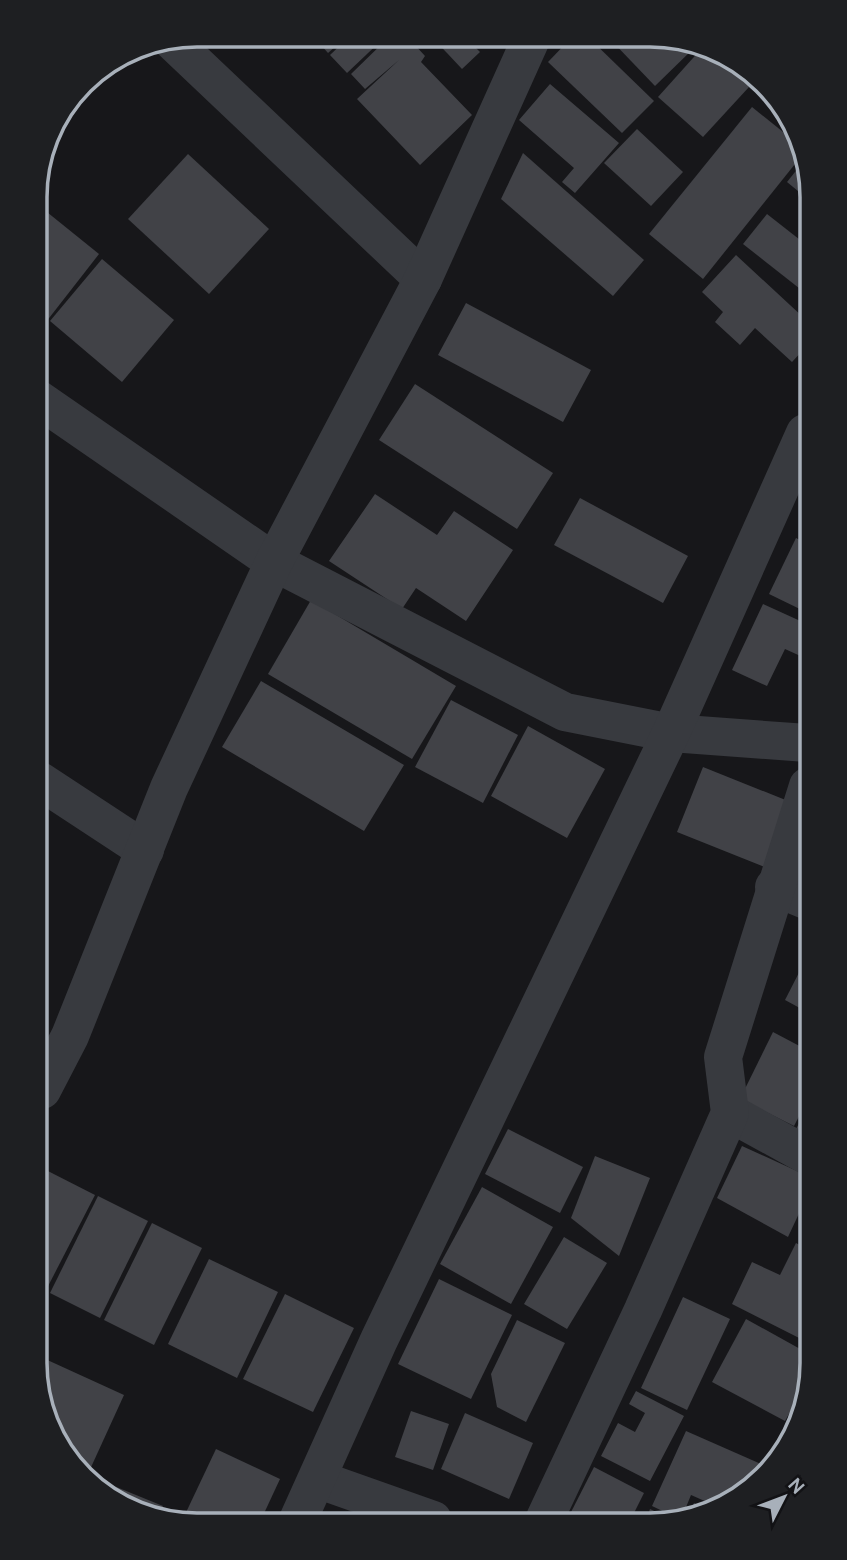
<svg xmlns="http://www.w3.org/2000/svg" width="847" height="1560" viewBox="0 0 847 1560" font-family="Cabin,sans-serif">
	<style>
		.building { fill: #414247 }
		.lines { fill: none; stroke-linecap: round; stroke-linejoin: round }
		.minor { stroke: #383a3f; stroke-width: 38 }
		.rim { fill: none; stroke: #a8b0ba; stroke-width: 3.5 }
	</style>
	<rect width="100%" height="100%" fill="#17171a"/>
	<!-- building -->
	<g class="building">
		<polygon points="313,36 347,36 328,53"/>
		<polygon points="350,36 386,36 347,73 330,55"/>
		<polygon points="390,36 401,36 412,47 414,44 425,56 421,62 472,115 420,165 357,99 399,60 365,89 351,74"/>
		<polygon points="431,36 465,37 480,52 462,69"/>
		<polygon points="572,37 588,37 654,101 622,133 548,62"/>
		<polygon points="609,38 681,38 696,46 655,86"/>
		<polygon points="702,48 712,53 749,87 703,137 658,97"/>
		<polygon points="550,84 619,143 575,193 562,182 574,168 519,120"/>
		<polygon points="752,107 803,148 803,154 703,279 649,234"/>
		<polygon points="637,129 683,172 651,206 604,163"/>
		<polygon points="523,153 644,260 613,296 501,199"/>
		<polygon points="188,154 269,229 209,294 128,219"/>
		<polygon points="803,162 804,196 787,182"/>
		<polygon points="37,204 99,254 46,322 37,315"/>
		<polygon points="767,214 804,243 804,292 743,244"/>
		<polygon points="736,255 804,318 805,348 792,362 755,328 740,345 715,322 723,312 702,292"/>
		<polygon points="102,259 174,320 122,382 50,321"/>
		<polygon points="466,303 591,370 563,422 438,355"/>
		<polygon points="415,384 553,473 517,529 379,440"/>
		<polygon points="375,494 437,535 454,511 513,550 466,621 416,588 402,609 329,561"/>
		<polygon points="580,498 688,556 663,603 554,545"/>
		<polygon points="806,500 806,520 799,517"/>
		<polygon points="796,538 806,543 806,612 769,594"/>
		<polygon points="311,600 456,686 412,759 268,674"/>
		<polygon points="763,604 807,624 807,659 785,649 767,686 732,670"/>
		<polygon points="261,681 404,765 364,831 222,747"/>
		<polygon points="451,700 518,735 483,803 415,767"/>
		<polygon points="528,726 605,769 567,838 491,796"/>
		<polygon points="703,767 793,803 767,868 677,832"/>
		<polygon points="809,953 809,1013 785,1000"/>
		<polygon points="809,1013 809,1031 802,1027"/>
		<polygon points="773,1032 809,1051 810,1095 794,1126 740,1099"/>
		<polygon points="810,1102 810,1138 795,1131"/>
		<polygon points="508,1129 583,1167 560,1213 485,1174"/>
		<polygon points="742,1146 810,1177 810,1190 788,1237 717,1198"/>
		<polygon points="595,1156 650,1178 619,1256 571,1218"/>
		<polygon points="42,1168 95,1195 43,1296"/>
		<polygon points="482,1187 553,1227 511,1304 440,1264"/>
		<polygon points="98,1196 148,1221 100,1318 50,1293"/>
		<polygon points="810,1202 811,1235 799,1229"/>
		<polygon points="152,1223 202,1248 154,1345 104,1320"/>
		<polygon points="564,1237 607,1263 567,1329 524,1304"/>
		<polygon points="796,1243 811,1251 811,1279 807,1288 811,1291 811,1344 732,1304 752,1262 780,1275"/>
		<polygon points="209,1259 278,1292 237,1378 168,1344"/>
		<polygon points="439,1279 512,1315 471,1399 398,1364"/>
		<polygon points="285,1294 354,1328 313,1412 243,1379"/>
		<polygon points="683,1297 730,1319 687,1410 641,1388"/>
		<polygon points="746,1319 811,1355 812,1373 785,1421 712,1382"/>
		<polygon points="517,1320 565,1343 526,1422 497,1407 491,1374"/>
		<polygon points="43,1358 124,1395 87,1476 44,1415"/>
		<polygon points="636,1391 684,1416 650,1481 601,1456 618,1423 635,1432 645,1413 629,1404"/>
		<polygon points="411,1411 449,1424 433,1470 395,1457"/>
		<polygon points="465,1413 533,1443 509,1499 441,1469"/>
		<polygon points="686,1431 761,1464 755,1478 716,1506 691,1495 682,1517 675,1517 652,1506"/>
		<polygon points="216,1449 280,1479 260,1522 181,1523"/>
		<polygon points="594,1467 644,1493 632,1517 568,1518"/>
		<polygon points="109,1484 163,1506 159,1517 105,1494"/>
		<polygon points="694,1503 711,1510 702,1516 688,1516"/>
		<polygon points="650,1509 667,1517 647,1517"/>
	</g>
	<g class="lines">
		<!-- minor -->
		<g class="minor">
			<polyline points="171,40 423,279"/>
			<polyline points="38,399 274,562 565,712 671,733 807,743"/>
			<polyline points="40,781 145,850"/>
			<polyline points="774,887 808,901"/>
			<polyline points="42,1090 70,1036 169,788 274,562 423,279 532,37"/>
			<polyline points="730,1113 810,1157"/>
			<polyline points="317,1479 433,1520"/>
			<polyline points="545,1518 643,1310 730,1113 723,1057 808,786"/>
			<polyline points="297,1522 379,1340 671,733 805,433"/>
		</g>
	</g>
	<!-- crop -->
	<path d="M0 0H847V1560H0ZM197 47H650A150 150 0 0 1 800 197V1363A150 150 0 0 1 650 1513H197A150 150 0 0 1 47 1363V197A150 150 0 0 1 197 47Z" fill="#1e1f22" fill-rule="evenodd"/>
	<path class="rim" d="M197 47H650A150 150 0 0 1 800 197V1363A150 150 0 0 1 650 1513H197A150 150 0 0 1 47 1363V197A150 150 0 0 1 197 47Z"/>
	<!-- north arrow -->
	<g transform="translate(784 1497) rotate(48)" stroke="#121215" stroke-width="5" paint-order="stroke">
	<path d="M0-5L12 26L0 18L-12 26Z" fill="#a8b0ba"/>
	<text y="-10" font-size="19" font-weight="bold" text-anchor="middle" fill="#a8b0ba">N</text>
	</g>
</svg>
